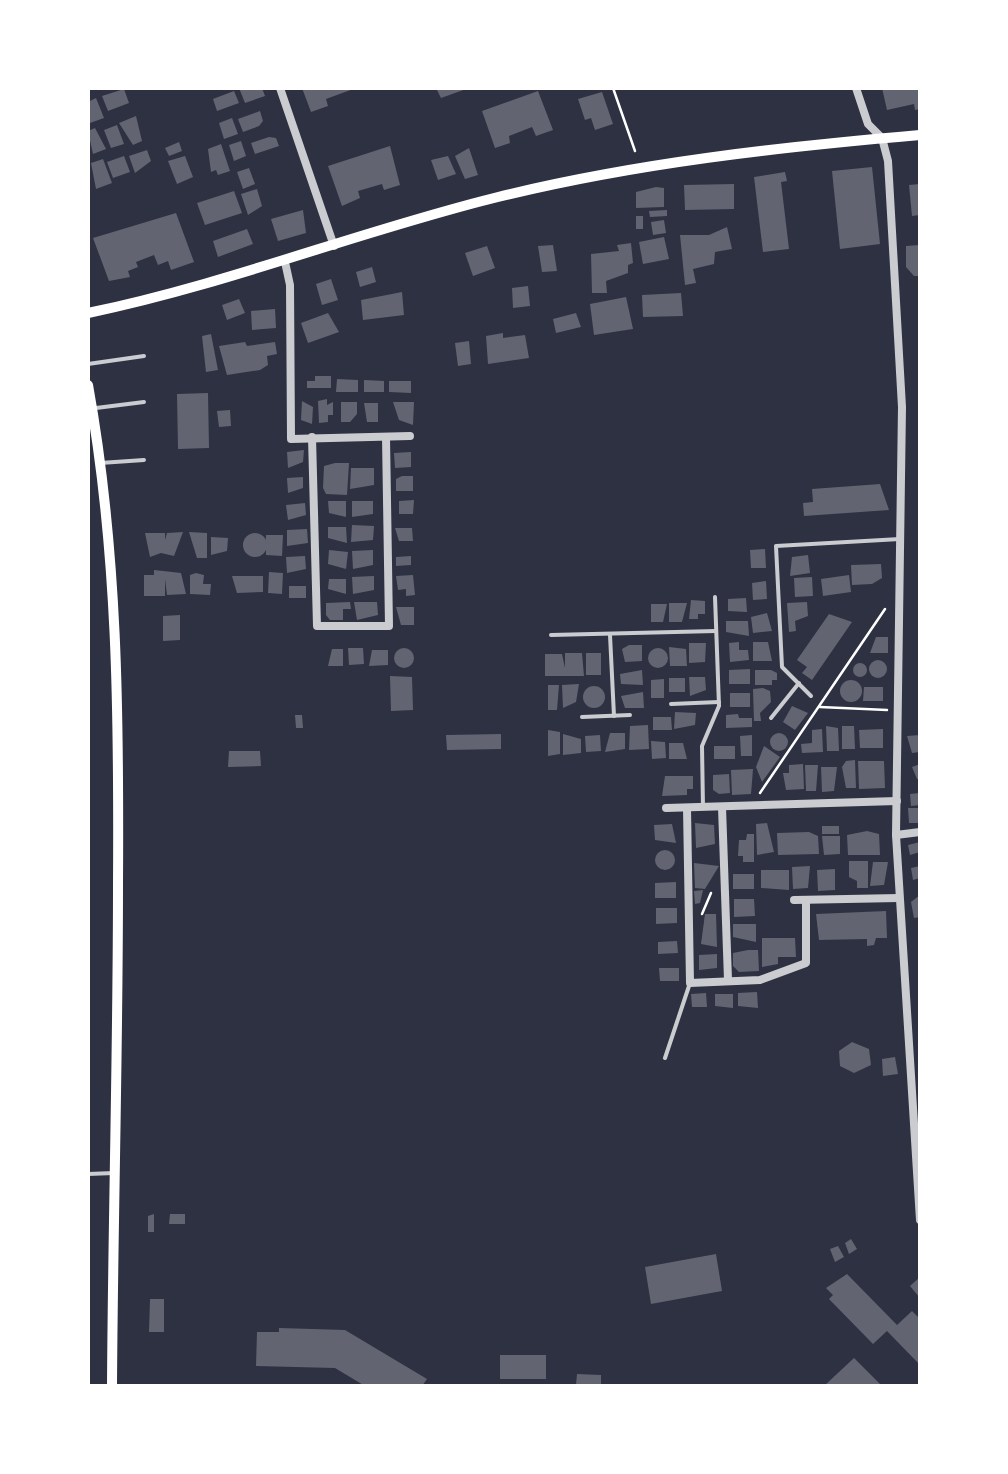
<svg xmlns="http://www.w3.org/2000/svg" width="1008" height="1474" viewBox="0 0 1008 1474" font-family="Signika,sans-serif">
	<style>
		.building { fill: #626471 }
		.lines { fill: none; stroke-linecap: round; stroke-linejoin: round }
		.path { stroke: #fff; stroke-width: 2.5 }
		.service { stroke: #caccd0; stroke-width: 4 }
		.minor { stroke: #caccd0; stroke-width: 8 }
		.secondary { stroke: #fff; stroke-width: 10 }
	</style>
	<rect width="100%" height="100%" fill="#2d3142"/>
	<!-- building -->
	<g class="building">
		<polygon points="239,88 262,88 265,96 245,103"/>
		<polygon points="302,88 356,88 326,99 328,106 311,112"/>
		<polygon points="436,88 469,88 441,98"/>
		<polygon points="882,88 920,90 920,109 915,110 914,104 887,110"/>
		<polygon points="124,89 129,103 108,111 102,96"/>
		<polygon points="234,91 239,103 217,111 213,99"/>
		<polygon points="538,91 553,130 536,136 532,127 509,136 510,143 495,148 482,111"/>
		<polygon points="602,92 613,124 595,130 591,118 585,120 578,99"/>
		<polygon points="96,98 104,118 90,123 88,102"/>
		<polygon points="260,111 263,121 259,126 243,132 238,119"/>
		<polygon points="136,116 142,141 133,145 119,123"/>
		<polygon points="232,118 238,134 224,139 219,123"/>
		<polygon points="117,125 124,144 111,148 104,130"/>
		<polygon points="95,128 106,149 93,154 88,131"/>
		<polygon points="269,137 276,138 279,146 255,154 251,143"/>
		<polygon points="241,141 246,156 234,161 229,145"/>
		<polygon points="179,142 182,151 169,156 165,148"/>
		<polygon points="221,144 230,171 218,175 216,170 211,172 208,149"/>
		<polygon points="390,146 400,185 384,190 382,184 358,191 360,198 342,206 328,166"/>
		<polygon points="469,148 478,175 465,179 455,156"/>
		<polygon points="147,150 151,161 135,173 129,156"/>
		<polygon points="124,156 130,172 113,178 107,162"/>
		<polygon points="185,156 193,177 177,184 168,161"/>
		<polygon points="448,156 456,174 438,180 431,160"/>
		<polygon points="103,159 112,183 96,189 91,163"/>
		<polygon points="872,167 880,244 840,249 832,171"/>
		<polygon points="249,168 255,184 243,189 237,172"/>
		<polygon points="785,172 787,181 781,182 789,249 763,252 754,177"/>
		<polygon points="734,184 734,209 685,210 684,185"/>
		<polygon points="920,184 920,215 912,216 909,185"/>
		<polygon points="656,187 664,188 664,207 636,208 636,192"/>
		<polygon points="257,189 262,206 248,215 241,194"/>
		<polygon points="234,191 242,213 205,225 197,203"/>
		<polygon points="303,210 306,233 278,241 271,219"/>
		<polygon points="667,210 667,216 650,217 649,211"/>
		<polygon points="176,213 194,262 171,270 168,261 158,265 154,255 136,262 138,267 128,271 130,277 109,281 93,238"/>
		<rect x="636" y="216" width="7" height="13"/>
		<polygon points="664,220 666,233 653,235 651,222"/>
		<polygon points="727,227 732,249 715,252 714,264 693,269 696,283 685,285 680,235 709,235"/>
		<polygon points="247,229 253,244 218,257 213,241"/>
		<polygon points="664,237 669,259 643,264 639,242"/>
		<polygon points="631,243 633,263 628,265 628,273 606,281 607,293 592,293 591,254 619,251 617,245"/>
		<polygon points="553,245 557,271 542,272 538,246"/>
		<polygon points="920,245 920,276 914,276 906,267 906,246"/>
		<polygon points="487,246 495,268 473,276 465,253"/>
		<polygon points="372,267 376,282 360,287 356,272"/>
		<polygon points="331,279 338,300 322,305 316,284"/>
		<polygon points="528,286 530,306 513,308 512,288"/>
		<polygon points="402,292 404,315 363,320 361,300"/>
		<polygon points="681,293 683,316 643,317 642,295"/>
		<polygon points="626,297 633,329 594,335 590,304"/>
		<polygon points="239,299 245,313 227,320 222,305"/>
		<polygon points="275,309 276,328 252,330 251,311"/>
		<polygon points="328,313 339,332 308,343 301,323"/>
		<polygon points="576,313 581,327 556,333 553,319"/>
		<polygon points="503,333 503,338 525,335 529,358 488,364 486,336"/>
		<polygon points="211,334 218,370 206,372 202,336"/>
		<polygon points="469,341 471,364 458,366 455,343"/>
		<polygon points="245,342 247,346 275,342 277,354 267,356 268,365 260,370 227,375 219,346"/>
		<polygon points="315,376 331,376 331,388 307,388 307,381 315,381"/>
		<polygon points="337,379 358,380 358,392 336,392"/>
		<polygon points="364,380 384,381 384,392 364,392"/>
		<polygon points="389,381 411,381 411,393 389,392"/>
		<polygon points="208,393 209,448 178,449 177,394"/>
		<polygon points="327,399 327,405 333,402 333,415 328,415 328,422 319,423 318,401"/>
		<polygon points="302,401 313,407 312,424 301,420"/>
		<polygon points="341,402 357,402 357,414 350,422 341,422"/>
		<polygon points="393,402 414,402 413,425 399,420"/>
		<polygon points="364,403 378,403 378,422 367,422"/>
		<polygon points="230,410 231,426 219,427 217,411"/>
		<polygon points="304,450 303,462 288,468 287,452"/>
		<polygon points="411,452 411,467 395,468 394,453"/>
		<polygon points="335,463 349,463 347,495 326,494 323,488 324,466"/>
		<polygon points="351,468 374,468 374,485 350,489"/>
		<polygon points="402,476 413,476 413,491 396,491 396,479"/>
		<polygon points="303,477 303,488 288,493 287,478"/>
		<polygon points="880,484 889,510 804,516 803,503 813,502 812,489"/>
		<polygon points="414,500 413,514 399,514 399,501"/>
		<polygon points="328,501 346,501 346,517 329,513"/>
		<polygon points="352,501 373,501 373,514 352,517"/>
		<polygon points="305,503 306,515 288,520 286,505"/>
		<polygon points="352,525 374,526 373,540 351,542"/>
		<polygon points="328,527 346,527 347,543 328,538"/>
		<polygon points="395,528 412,528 413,541 399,541"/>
		<polygon points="307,529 308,543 287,546 287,530"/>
		<polygon points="183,532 174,556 161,553 150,557 145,533 165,533 165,540 167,533"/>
		<polygon points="189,532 207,533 207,558 197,558"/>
		<circle cx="255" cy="545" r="12"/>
		<polygon points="266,535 283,535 282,556 266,555"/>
		<polygon points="211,537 228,538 227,551 211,555"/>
		<polygon points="765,549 766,568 751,568 750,550"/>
		<polygon points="329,550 348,552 346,569 328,564"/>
		<polygon points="373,550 373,565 353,569 352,551"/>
		<polygon points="808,555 810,573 790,576 792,557"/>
		<polygon points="305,556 306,569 287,573 286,557"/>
		<polygon points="411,556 411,565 396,566 396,557"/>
		<polygon points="881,564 882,578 872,584 852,585 851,565"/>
		<polygon points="154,570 181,573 186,594 167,595 165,579 165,596 144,596 144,575 154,575"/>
		<polygon points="269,572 283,573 282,594 268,593"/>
		<polygon points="196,573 204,575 203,584 211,584 210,595 190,594 190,575"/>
		<polygon points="413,575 415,595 406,596 406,589 398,590 396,576"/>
		<polygon points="849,575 851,592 823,596 821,579"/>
		<polygon points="232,576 263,576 263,592 237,593"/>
		<polygon points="374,576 374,590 353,594 352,577"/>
		<polygon points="812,577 813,596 795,597 794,578"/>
		<polygon points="329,579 346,579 346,594 328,589"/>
		<polygon points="766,581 767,599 753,600 752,583"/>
		<rect x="289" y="586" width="17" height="12"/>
		<polygon points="746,598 747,612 728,611 728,599"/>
		<polygon points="691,600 705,601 705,614 698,614 698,619 689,619"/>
		<polygon points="350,602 351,609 343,609 343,620 330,620 326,615 326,603"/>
		<polygon points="354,602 377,602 378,615 357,620"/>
		<polygon points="807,602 808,616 795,621 796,631 789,632 787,603"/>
		<polygon points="669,603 687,603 682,622 669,622"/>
		<polygon points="651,604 667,604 663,622 651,622"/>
		<polygon points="396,607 414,607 414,625 401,625"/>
		<polygon points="767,613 772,631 753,633 751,617"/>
		<polygon points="829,614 852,622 812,680 802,673 807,667 797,660"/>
		<polygon points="180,615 180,640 163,641 163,616"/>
		<polygon points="726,621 748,621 749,636 726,632"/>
		<polygon points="876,637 888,637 888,653 870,653"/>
		<polygon points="739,642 739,650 748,650 749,660 730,662 729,643"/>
		<polygon points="753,642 768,642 772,661 753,661"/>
		<polygon points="689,643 706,643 705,662 689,663"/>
		<polygon points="629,645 642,645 642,661 625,662 622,649"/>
		<polygon points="669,647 686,649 687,666 670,666"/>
		<circle cx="658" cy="658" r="10"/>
		<polygon points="348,648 363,648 364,664 349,665"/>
		<circle cx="404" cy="658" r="10"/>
		<polygon points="332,649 343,649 343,666 328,666"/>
		<polygon points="372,650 388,650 388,665 369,666"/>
		<polygon points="565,653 582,653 584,676 545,676 545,654 562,654 565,668"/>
		<rect x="586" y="653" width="15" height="22"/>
		<circle cx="878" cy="669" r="9"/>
		<circle cx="860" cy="670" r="7"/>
		<polygon points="750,669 750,684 729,684 729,670"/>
		<polygon points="642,670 643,685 621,684 620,674"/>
		<polygon points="755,670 771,670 777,673 777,680 772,680 772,685 755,685"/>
		<polygon points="390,676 412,677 413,710 391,711"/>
		<polygon points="689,677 705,677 706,690 690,696"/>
		<rect x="669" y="678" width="16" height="14"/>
		<polygon points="664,679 664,698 651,698 651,680"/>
		<circle cx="851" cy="691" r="11"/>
		<polygon points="579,684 576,702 563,708 562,685"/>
		<polygon points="548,685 559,685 557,710 548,710"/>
		<circle cx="594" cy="697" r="11"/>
		<polygon points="864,687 883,687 883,701 863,701"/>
		<polygon points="763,688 770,691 771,702 760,713 761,721 754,721 753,689"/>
		<polygon points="643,692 644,708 625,708 621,696"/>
		<rect x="730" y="693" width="20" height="14"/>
		<polygon points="792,706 808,713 795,730 783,722"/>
		<polygon points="675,712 696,713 695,725 674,729"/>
		<polygon points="738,714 739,718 752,718 752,727 726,728 726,715"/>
		<polygon points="295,715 302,715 303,728 296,728"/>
		<polygon points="653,717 671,717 672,730 653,730"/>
		<polygon points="648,725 649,749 629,750 630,726"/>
		<polygon points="826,726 838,728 839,751 827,751"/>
		<polygon points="842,726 854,726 855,749 842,749"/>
		<polygon points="822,729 823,752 802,753 801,744 812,743 812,730"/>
		<polygon points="883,729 883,748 860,748 859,730"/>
		<polygon points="548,730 560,732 560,754 548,756"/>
		<circle cx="779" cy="742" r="9"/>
		<polygon points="610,733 625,733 625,749 605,752"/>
		<polygon points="501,734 501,749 447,750 446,735"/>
		<polygon points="563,734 581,739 581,753 563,755"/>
		<polygon points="600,735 601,751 586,752 585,736"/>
		<polygon points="752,735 752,756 741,756 740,736"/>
		<polygon points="920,735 920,752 912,753 907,736"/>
		<polygon points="651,741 665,742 666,758 652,759"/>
		<polygon points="669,743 683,743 687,759 669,759"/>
		<rect x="714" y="746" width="21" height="13"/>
		<polygon points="764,746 780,757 762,782 756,767"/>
		<polygon points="229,751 260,751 261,766 228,767"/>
		<polygon points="855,760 856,788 846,788 842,767 846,761"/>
		<polygon points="858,761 884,761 885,788 859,789"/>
		<polygon points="803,764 804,789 786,790 783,773 789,773 789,765"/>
		<polygon points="920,764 920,779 917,779 912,767"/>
		<polygon points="805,765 818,765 816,791 806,791"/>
		<polygon points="821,767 837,767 834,791 822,792"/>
		<polygon points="753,769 751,794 732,795 731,770"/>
		<polygon points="729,774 730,793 719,794 713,790 713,775"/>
		<polygon points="665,776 693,776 693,789 687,789 687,795 662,796"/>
		<polygon points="920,793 920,805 911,806 910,794"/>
		<polygon points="908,808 920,808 920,823 909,823"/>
		<polygon points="695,823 714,825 715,844 696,848"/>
		<polygon points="767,823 774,852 757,855 756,824"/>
		<polygon points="672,824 676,843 655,840 654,825"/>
		<rect x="822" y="826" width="17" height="8"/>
		<polygon points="867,831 879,834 880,855 848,855 847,835"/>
		<polygon points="809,832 818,836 819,854 778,855 777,833"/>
		<polygon points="747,834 754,834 754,862 743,862 743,856 738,856 739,840 746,840"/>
		<polygon points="822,836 840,836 840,854 824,855"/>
		<polygon points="920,842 920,852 910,855 908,845"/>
		<circle cx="665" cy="860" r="10"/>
		<polygon points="849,861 868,861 868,888 857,888 857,881 849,877"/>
		<polygon points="873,862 888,862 884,885 870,886"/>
		<polygon points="694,863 719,866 705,889 695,888"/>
		<polygon points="810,866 808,888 793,889 792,867"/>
		<polygon points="920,866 920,878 913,880 911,868"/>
		<polygon points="835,869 835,890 818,891 817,870"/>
		<polygon points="761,870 789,870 789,890 761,888"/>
		<rect x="733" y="874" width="21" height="15"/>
		<polygon points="676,882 676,898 655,898 655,883"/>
		<polygon points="703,890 700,903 695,904 694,891"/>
		<polygon points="920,895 920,917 914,918 911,902"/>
		<polygon points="734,899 754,899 755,916 734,917"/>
		<polygon points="656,908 677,908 677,923 656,924"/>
		<polygon points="886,911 887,938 876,938 874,945 867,946 867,939 819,940 816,914"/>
		<polygon points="705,914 716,914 717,947 701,944"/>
		<polygon points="733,924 756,924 756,942 733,937"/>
		<polygon points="762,938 795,938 796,957 778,957 778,964 762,967"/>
		<polygon points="677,941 678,953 658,954 658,942"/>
		<polygon points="748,950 758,950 759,971 739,972 733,966 733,953"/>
		<polygon points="717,954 717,968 699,970 699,955"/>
		<polygon points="659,968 679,968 679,981 660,981"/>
		<polygon points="757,992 758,1008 738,1006 738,993"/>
		<polygon points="706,993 707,1007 692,1007 691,994"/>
		<polygon points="715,994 733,994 733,1008 715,1006"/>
		<polygon points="852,1042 869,1049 871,1065 854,1073 840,1066 839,1051"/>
		<polygon points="895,1057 898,1074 883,1076 882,1059"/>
		<polygon points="154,1214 154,1232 148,1232 148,1216"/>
		<polygon points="170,1214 185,1214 185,1224 169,1224"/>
		<polygon points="851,1239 857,1249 849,1254 845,1243"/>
		<polygon points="838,1246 844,1257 835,1262 830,1249"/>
		<polygon points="716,1254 722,1291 651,1304 645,1267"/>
		<polygon points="847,1274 897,1325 912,1311 920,1319 920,1365 887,1331 873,1344 829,1299 833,1295 826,1288"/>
		<polygon points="920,1277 920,1298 910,1286"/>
		<polygon points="150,1299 164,1299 164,1332 149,1332"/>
		<polygon points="279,1328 345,1330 427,1379 422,1386 365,1386 335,1368 256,1366 257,1332 279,1332"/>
		<rect x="500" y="1355" width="46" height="24"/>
		<polygon points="854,1358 882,1386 824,1386"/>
		<polygon points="577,1374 601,1375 601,1386 576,1385"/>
	</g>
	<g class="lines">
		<!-- path -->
		<g class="path">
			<polyline points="613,88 635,151"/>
			<polyline points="820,707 887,710"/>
			<polyline points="760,793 885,609"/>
			<polyline points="702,914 711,893"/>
		</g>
		<!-- service -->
		<g class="service">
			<polyline points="88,364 144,356"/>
			<polyline points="96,408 144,402"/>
			<polyline points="100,463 144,460"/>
			<polyline points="551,635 716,631"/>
			<polyline points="610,635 614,716"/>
			<polyline points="811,696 782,667 776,546 900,539"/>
			<polyline points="671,704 719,702"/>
			<polyline points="582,717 630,715"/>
			<polyline points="771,718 799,683"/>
			<polyline points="703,808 702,746 719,706 715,597"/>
			<polyline points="665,1058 690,983"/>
			<polyline points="88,1174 114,1173"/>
		</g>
		<!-- minor -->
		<g class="minor">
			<polyline points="280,88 334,246"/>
			<polyline points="856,88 868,124 882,138 888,161 902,407 896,835 920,1220"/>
			<polyline points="285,262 290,285 291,439 410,436"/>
			<polyline points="312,437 317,626 389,626 386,437"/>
			<polyline points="722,807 728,980"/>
			<polyline points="666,808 897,801"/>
			<polyline points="687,808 690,983 760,980 806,963 806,902"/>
			<polyline points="896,835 920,832"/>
			<polyline points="794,900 899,898"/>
		</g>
		<!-- secondary -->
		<g class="secondary">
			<path d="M 88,313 C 228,284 360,231 498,197 C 636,163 780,147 920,135"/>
			<path d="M 88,385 C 118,551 119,717 118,885 C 118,1052 113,1219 112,1386"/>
		</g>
	</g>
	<!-- border -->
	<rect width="1008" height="1474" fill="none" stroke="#ffffff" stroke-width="180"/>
</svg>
